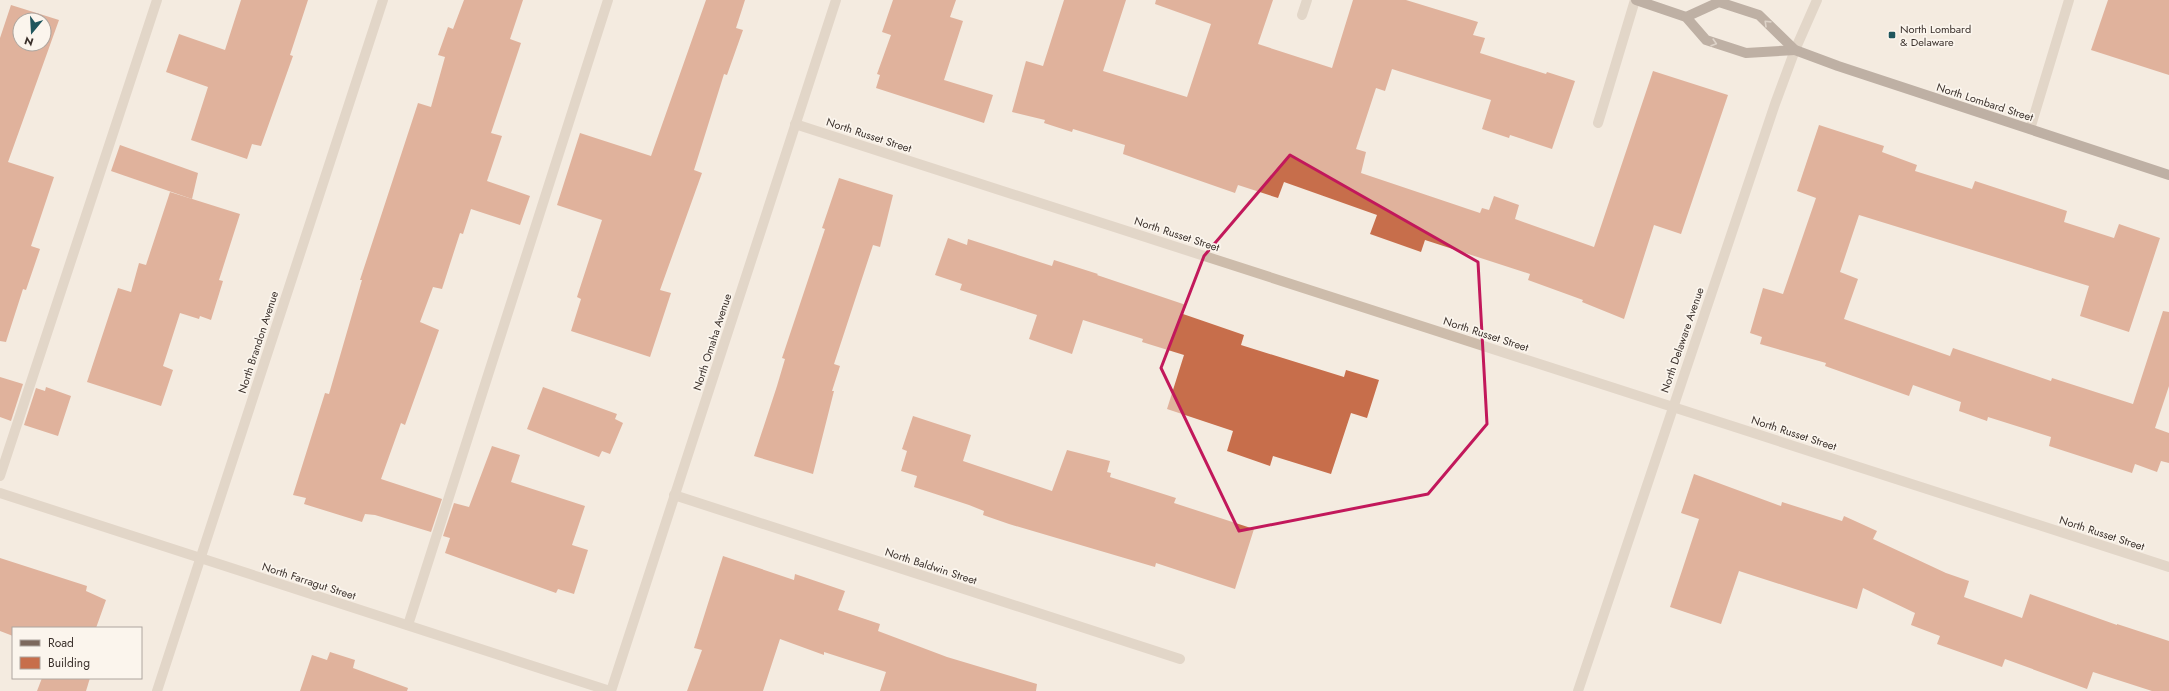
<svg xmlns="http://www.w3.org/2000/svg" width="2169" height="691" viewBox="0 0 2169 691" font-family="Jost,sans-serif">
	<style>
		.building { fill: #c76e4b; fill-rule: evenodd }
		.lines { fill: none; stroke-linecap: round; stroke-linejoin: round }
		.service { stroke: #cdbcab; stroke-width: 10 }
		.minor { stroke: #cdbcab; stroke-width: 10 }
		.primary { stroke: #7c685c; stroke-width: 10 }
		.oneway { stroke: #c2b6ac }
		.marked { fill: none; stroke: #c2185b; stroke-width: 3; stroke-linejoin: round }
		.poi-dot { fill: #1f565d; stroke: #fbf5ed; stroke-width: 1.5 }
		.labels { text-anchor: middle; stroke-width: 3.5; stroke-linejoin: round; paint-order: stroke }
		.poi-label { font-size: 11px; fill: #3a302b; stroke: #fbf5ed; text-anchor: start }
		.street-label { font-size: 11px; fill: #3a302b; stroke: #fbf5ed }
	</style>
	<rect width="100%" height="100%" fill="#f4ebe0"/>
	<!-- building -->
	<g class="building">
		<polygon points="241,0 308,0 290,55 293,56 261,146 252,144 247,159 191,140 208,87 166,72 179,34 225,50"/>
		<polygon points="464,0 523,0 510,39 521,43 491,133 502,136 487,181 530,196 520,225 471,209 463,234 460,233 442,289 433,287 420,322 439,330 405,425 401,423 381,479 442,499 431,532 375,515 365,514 362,522 304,504 306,498 293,495 325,393 329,394 362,280 360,280 418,103 431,107 445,57 438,55 448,27 453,29"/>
		<polygon points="706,0 745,0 736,28 743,30 727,75 724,74 694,170 702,173 660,290 671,293 650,357 571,331 581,299 577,297 602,220 557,205 580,133 651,156"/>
		<polygon points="893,0 956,0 950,17 963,21 944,80 993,95 984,123 876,88 880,75 877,74 891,35 882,32"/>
		<polygon points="1064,0 1126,0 1103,71 1187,97 1211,24 1155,4 1156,0 1273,0 1258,44 1332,68 1353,0 1406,0 1478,22 1473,35 1485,38 1480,53 1546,74 1547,72 1575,81 1552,149 1510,135 1509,138 1482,129 1491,100 1392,69 1385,91 1376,88 1356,149 1366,152 1361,173 1480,213 1482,208 1489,210 1494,196 1519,205 1515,219 1594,247 1653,71 1728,95 1681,234 1654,225 1624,319 1582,302 1583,300 1528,280 1530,274 1425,240 1421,252 1370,234 1377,215 1284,182 1278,198 1238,185 1235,193 1123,154 1125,145 1073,129 1072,132 1044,123 1045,120 1012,112 1026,61 1043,66"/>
		<polygon points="2108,0 2169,0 2169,75 2091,50"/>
		<path d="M 11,5 L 59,20 L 8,162 L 54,177 L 31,246 L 40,249 L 26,290 L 23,289 L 6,342 L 0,341 L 0,38 ZM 20,20 L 44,20 L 44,44 L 20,44 Z"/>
		<polygon points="1819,125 1884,146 1882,152 1917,165 1915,171 1972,189 1975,181 2067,211 2064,222 2114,238 2119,224 2160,238 2129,332 2080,316 2089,286 1859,215 1840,272 1858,279 1844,319 1950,356 1953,348 2051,381 2052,378 2133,404 2163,311 2169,312 2169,386 2155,428 2169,433 2169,463 2161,461 2157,472 2135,464 2132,473 2049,446 2051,437 1988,417 1987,421 1959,411 1961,402 1913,385 1909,396 1825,366 1826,363 1760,344 1762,337 1750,333 1763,288 1783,294 1816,198 1797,191"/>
		<polygon points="120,145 198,173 192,199 111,171"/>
		<polygon points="839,178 893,195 880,247 873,245 834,364 840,366 832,391 834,391 813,474 754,456 777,386 785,359 782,358 825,229 822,228"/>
		<polygon points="170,192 240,214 219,280 223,281 211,320 200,316 199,319 180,313 163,366 173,370 161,406 87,382 118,288 131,292 139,263 146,265"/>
		<polygon points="948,238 967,245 968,239 1052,266 1054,260 1098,274 1097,275 1186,305 1183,314 1244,335 1241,345 1344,377 1346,370 1379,380 1367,418 1351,413 1331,474 1273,456 1270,466 1227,451 1233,431 1167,409 1184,355 1142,342 1143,339 1083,320 1072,354 1029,339 1037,315 960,290 962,284 935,275"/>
		<polygon points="0,377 23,384 11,421 0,417"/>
		<polygon points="46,387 71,396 58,436 24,425 36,388 45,391"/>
		<polygon points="543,387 617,414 615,419 623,423 610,454 602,451 599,457 527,429"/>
		<polygon points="913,416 971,435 963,461 1052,491 1067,450 1110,461 1107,472 1111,473 1110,477 1176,498 1174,503 1254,529 1235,589 1156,563 1155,567 1009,524 983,515 984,511 969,505 914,487 917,476 901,471 907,451 902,449"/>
		<polygon points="492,446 520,455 511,482 585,506 572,545 588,550 574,594 558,589 556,593 445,553 450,538 443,536 454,503 469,507"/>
		<polygon points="1694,474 1781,506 1782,502 1842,521 1844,516 1877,531 1873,539 1946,573 1969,581 1964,597 2022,618 2030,594 2117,625 2117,624 2169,641 2169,691 2152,691 2093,672 2087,689 2005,659 2002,667 1937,644 1940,636 1911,625 1915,613 1863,588 1857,609 1739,571 1721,624 1670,607 1699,519 1681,513"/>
		<polygon points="723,556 794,580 795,574 845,591 838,610 880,624 878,631 947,657 1037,684 1036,691 880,691 886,672 824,652 824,655 780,639 763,691 687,691 702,650 694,648"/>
		<polygon points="0,558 87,586 86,591 106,600 96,628 13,628 13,636 0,631"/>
		<polygon points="330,652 355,660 353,668 408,688 407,691 300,691 312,655 327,660"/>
		<polygon points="42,678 90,678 86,691 37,691"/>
	</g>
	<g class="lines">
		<!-- service -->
		<g class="service">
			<polyline points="1302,15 1307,0"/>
			<polyline points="1598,123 1635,0"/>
			<polyline points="2030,129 2069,0"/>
			<polyline points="0,476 157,0"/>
			<polyline points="408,625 608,0"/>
		</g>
		<!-- minor -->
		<g class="minor">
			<polyline points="795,124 2169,567"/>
			<polyline points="0,493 610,691"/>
			<polyline points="674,495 1180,659"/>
			<polyline points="157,691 383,0"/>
			<polyline points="611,691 836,0"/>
			<polyline points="1578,691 1775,104 1795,50 1817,0"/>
		</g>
		<!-- primary -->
		<g class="primary">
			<polyline points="1636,0 1686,17 1706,40 1746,53 1795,50"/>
			<polyline points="1686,17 1719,2 1759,15 1795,50 1838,66 2169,175"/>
		</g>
	</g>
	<!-- one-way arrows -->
	<defs><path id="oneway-chevron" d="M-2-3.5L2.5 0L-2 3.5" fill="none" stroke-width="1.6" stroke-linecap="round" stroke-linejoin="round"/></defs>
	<g class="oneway">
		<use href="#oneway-chevron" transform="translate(1767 23) rotate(-136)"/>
		<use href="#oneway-chevron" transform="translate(1714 43) rotate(17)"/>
	</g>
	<!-- marked area -->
	<path d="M0 0H2169V691H0ZM 1290,155 L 1478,262 L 1487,424 L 1428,494 L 1239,531 L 1161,368 L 1204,256 Z" fill="#f4ebe0" fill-opacity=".55" fill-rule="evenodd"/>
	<path class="marked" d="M 1290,155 L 1478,262 L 1487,424 L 1428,494 L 1239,531 L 1161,368 L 1204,256 Z"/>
	<!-- markers -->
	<rect class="poi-dot" x="1888" y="31" width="8" height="8" rx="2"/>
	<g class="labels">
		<!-- poi labels -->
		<g class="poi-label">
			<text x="1900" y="33">North Lombard<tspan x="1900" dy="13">&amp; Delaware</tspan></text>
		</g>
		<!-- street labels -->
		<g class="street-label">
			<text transform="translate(1985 102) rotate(18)" y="4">North Lombard Street</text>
			<text transform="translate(869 135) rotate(18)" y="4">North Russet Street</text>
			<text transform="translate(1177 234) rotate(18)" y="4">North Russet Street</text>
			<text transform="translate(1486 334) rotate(18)" y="4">North Russet Street</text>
			<text transform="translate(1682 340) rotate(-71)" y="4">North Delaware Avenue</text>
			<text transform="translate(258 342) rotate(-72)" y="4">North Brandon Avenue</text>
			<text transform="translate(712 342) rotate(-72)" y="4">North Omaha Avenue</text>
			<text transform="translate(1794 433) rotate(18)" y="4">North Russet Street</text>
			<text transform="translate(2102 533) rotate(18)" y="4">North Russet Street</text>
			<text transform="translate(931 566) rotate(18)" y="4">North Baldwin Street</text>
			<text transform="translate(309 581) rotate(18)" y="4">North Farragut Street</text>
		</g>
	</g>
	<!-- legend -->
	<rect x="12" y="627" width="130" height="52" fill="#fbf5ed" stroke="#aea69f"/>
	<rect x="20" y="640" width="20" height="6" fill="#7c685c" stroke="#aea69f"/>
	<text x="48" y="647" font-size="12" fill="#3a302b">Road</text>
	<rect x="20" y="657" width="20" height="12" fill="#c76e4b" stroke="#aea69f"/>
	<text x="48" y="667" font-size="12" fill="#3a302b">Building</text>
	<!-- north arrow -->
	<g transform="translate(32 32) rotate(198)"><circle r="19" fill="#fbf5ed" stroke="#aea69f"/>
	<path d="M0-3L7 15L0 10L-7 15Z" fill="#1f565d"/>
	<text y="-6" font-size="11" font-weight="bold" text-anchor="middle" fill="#3a302b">N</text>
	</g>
</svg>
